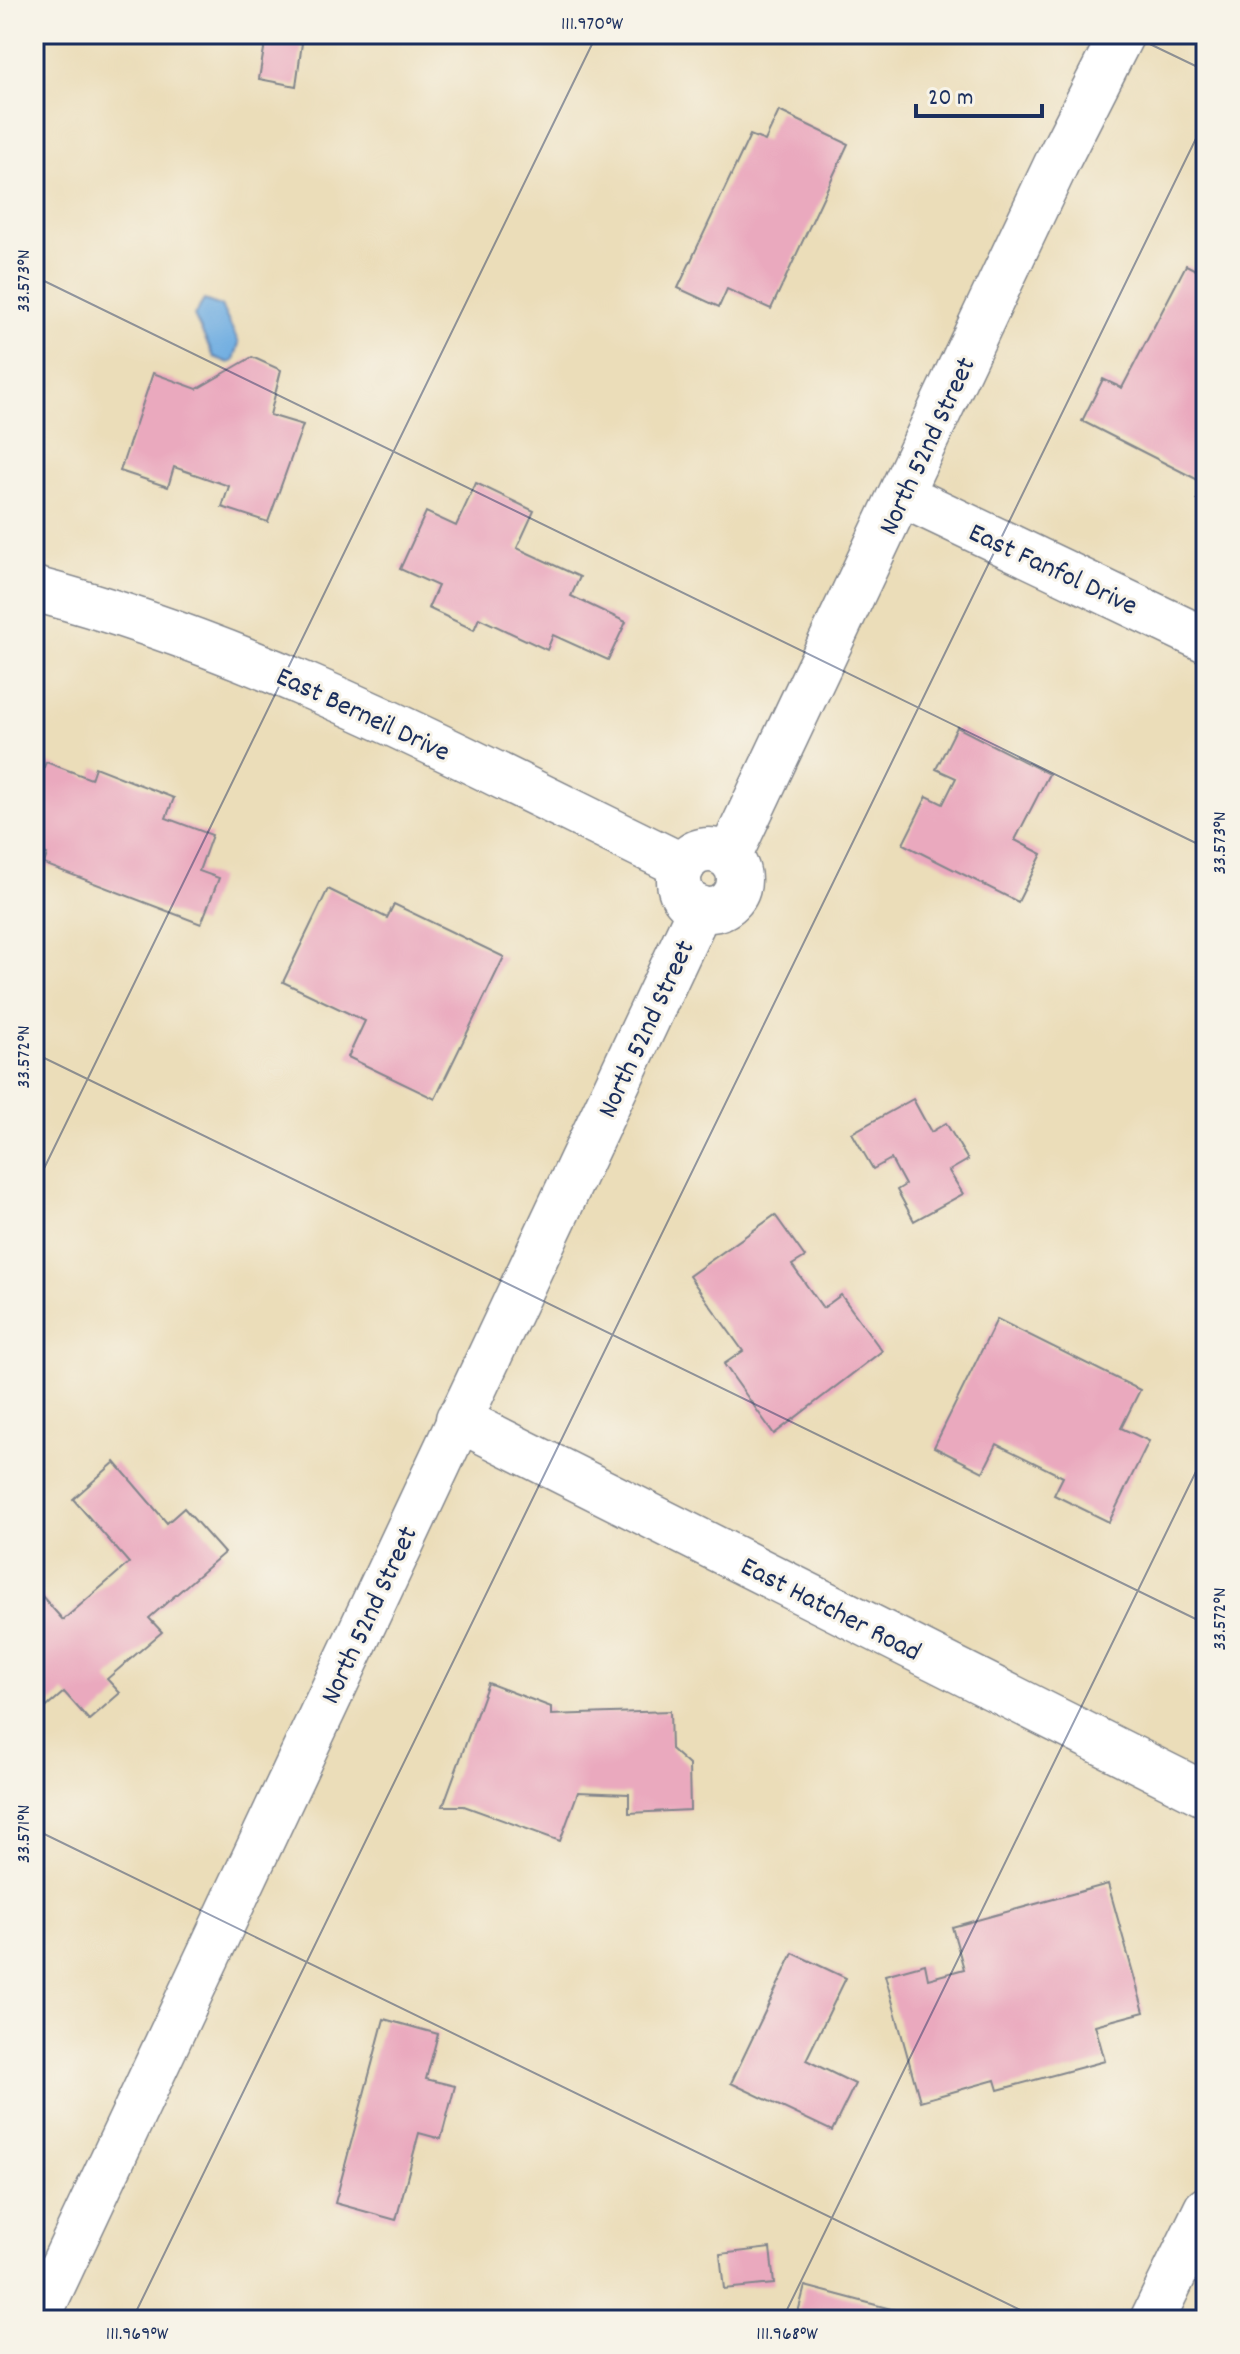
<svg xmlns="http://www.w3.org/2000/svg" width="1240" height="2354" viewBox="0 0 1240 2354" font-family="Dekko,sans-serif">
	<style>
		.water { fill: #6fade1; stroke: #456ea0; stroke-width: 2 }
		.building { fill: #eaa9be }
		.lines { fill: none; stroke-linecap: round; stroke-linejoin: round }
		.minor-casing { stroke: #83868c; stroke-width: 47 }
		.tertiary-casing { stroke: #83868c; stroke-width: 47 }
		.minor { stroke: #fff; stroke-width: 44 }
		.tertiary { stroke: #fff; stroke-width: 44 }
		.ticks { fill: none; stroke: #1b2f5e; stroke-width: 2; stroke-opacity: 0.45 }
		.labels { text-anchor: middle; stroke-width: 6; stroke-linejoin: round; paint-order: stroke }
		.street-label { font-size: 28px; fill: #1b2f5e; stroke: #f7f3e8 }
		.neatline { fill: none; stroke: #1b2f5e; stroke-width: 3 }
		.ticks-label { font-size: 20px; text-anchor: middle; fill: #1b2f5e }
	</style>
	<rect width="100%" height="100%" fill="#f7f3e8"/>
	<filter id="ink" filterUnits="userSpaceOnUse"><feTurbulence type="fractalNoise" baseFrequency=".0125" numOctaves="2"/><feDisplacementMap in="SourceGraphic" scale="16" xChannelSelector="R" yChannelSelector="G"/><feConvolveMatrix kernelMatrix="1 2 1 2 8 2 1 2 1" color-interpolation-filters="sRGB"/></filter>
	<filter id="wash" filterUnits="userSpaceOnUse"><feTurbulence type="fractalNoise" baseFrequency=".006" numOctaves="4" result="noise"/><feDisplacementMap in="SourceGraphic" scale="32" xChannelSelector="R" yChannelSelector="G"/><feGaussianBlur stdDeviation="1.8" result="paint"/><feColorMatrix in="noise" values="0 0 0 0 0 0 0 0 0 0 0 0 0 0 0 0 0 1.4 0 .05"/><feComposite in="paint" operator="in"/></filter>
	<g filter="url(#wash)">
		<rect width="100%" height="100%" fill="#ebddb9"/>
		<!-- water -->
		<polygon class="water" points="204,300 221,306 239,343 234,361 229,363 214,357 194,316"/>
		<g id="blocks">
			<!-- building -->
			<g class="building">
				<polygon points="266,37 302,43 296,86 259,79"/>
				<polygon points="779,111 848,144 771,309 727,289 719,307 678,288 750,135 765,141"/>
				<polygon points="1186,265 1206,275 1206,504 1197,500 1206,484 1082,421 1103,379 1122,388"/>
				<polygon points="252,357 281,370 270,415 303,425 268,522 222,507 229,486 174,467 168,487 120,471 153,373 197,389"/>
				<polygon points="476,483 534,511 517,548 580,577 571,596 626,622 608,660 553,635 547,650 479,618 474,630 428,608 438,586 400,569 426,512 456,526"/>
				<polygon points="957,727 1049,774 1015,840 1042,854 1018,902 903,844 927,796 943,804 956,778 936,769"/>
				<polygon points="46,762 91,779 95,767 174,798 166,818 212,835 199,871 219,878 201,924 44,864 47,854 34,849 34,793"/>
				<polygon points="328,889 387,918 394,904 504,957 435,1099 348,1057 365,1021 283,982"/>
				<polygon points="913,1099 931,1132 946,1123 968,1160 949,1171 963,1194 914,1221 897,1190 905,1185 891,1159 873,1169 852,1133"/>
				<polygon points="775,1215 805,1257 792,1265 823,1308 841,1295 882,1351 774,1434 724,1364 743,1351 689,1276"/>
				<polygon points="997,1319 1140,1390 1121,1428 1149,1441 1109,1522 1054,1495 1063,1477 997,1444 983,1472 934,1447"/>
				<polygon points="115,1462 167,1523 184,1508 224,1553 149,1618 162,1632 107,1679 120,1693 89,1720 64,1692 34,1718 34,1587 63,1620 129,1563 73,1499"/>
				<polygon points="488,1683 551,1707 551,1715 670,1711 671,1749 689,1765 690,1810 629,1813 629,1794 578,1792 560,1841 464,1806 443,1806"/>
				<polygon points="1108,1884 1144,2012 1095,2025 1105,2061 998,2090 995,2080 920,2101 885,1975 925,1964 928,1979 964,1969 952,1927"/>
				<polygon points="793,1953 846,1978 806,2060 855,2084 832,2131 731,2083"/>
				<polygon points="384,2019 438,2034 426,2079 455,2086 441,2139 419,2133 396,2220 335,2203"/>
				<polygon points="770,2248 774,2284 724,2289 720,2254"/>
				<polygon points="805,2286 906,2313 904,2320 796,2320"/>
			</g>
		</g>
	</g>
	<g filter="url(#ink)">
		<use href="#blocks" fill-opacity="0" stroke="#83868c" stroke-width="2"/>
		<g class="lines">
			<defs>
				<g id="minor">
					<polyline points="902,495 1206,640"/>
					<path d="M 34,589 C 263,649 471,763 683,866"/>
					<polyline points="458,1419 1206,1795"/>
					<polyline points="1152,2320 1206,2209"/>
				</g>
				<g id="tertiary">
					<circle cx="709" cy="880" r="30"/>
					<polyline points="729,857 1059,158 1122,34"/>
					<polyline points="37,2320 700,908"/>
				</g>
			</defs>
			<!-- minor casing -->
			<use href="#minor" class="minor-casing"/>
			<!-- tertiary casing -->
			<use href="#tertiary" class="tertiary-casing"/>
			<!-- minor -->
			<use href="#minor" class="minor"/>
			<!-- tertiary -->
			<use href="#tertiary" class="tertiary"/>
		</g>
	</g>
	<!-- ticks -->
	<path class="ticks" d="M 1129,34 L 1206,71M 34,276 L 1206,848M 34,1053 L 1206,1624M 34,1189 L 597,34M 34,1829 L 1041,2320M 132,2320 L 1206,118M 782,2320 L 1206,1451"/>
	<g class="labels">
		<!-- street labels -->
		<g class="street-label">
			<text transform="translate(925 445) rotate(-65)" y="10">North 52nd Street</text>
			<text transform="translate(1054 567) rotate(25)" y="10">East Fanfol Drive</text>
			<text transform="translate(364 712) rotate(25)" y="10">East Berneil Drive</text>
			<text transform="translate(644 1028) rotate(-65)" y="10">North 52nd Street</text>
			<text transform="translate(832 1607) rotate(27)" y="10">East Hatcher Road</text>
			<text transform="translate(367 1614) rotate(-65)" y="10">North 52nd Street</text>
		</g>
	</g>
	<!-- margin -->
	<rect width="1240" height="2354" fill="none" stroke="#f7f3e8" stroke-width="88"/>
	<!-- scale -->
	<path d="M916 104v12h126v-12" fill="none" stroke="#1b2f5e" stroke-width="4"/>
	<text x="928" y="104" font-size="24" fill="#1b2f5e" stroke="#f7f3e8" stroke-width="6" paint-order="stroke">20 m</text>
	<rect x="44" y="44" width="1152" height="2266" class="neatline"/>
	<g class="ticks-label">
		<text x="592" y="29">111.970°W</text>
		<text transform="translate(22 281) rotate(-90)" y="7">33.573°N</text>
		<text transform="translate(1218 843) rotate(-90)" y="7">33.573°N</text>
		<text transform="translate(22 1057) rotate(-90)" y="7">33.572°N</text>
		<text transform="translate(1218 1619) rotate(-90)" y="7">33.572°N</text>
		<text transform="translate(22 1834) rotate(-90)" y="7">33.571°N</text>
		<text x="137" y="2339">111.969°W</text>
		<text x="787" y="2339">111.968°W</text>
	</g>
</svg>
